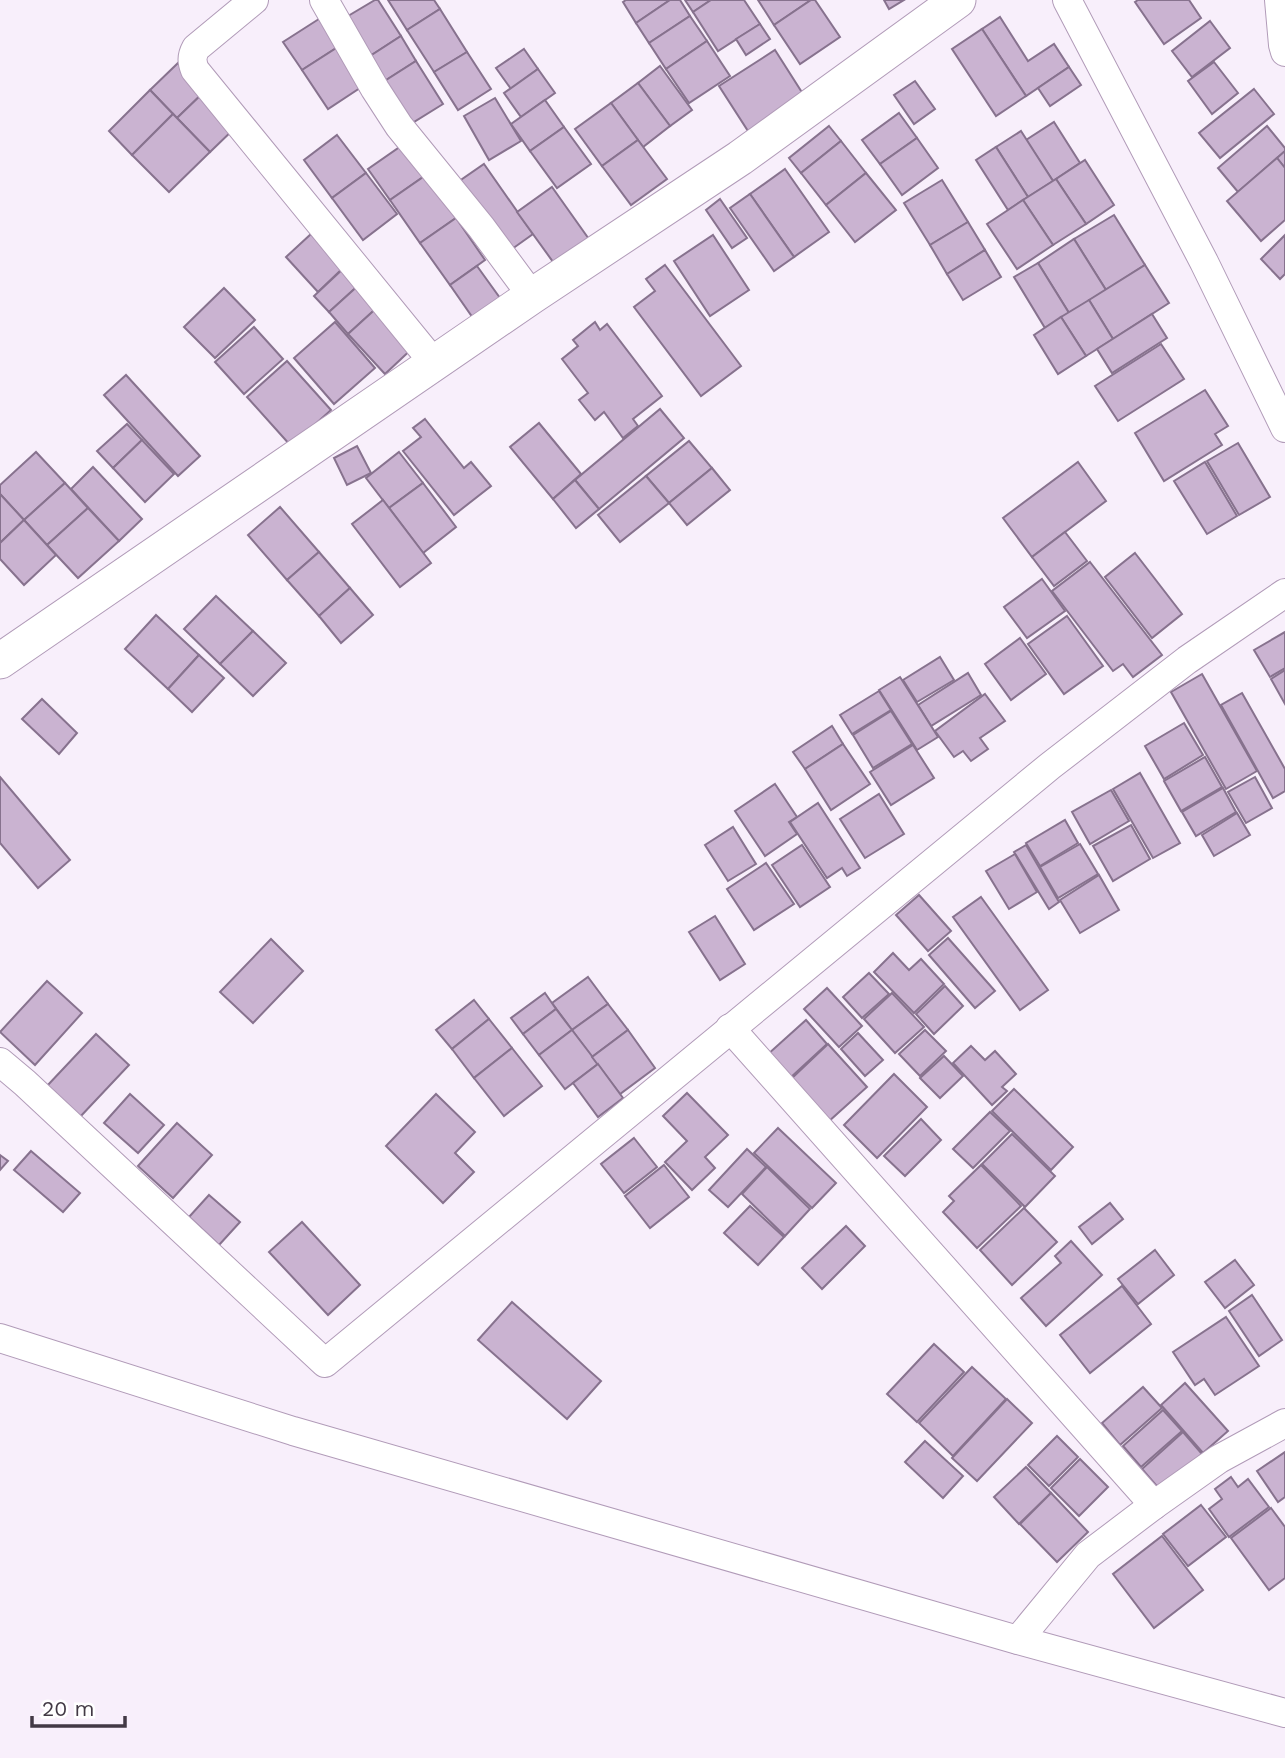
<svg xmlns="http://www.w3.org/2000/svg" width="1285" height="1758" viewBox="0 0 1285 1758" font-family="'Work Sans',sans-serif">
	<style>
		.building { fill: #cab3d1; stroke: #87728e; stroke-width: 2 }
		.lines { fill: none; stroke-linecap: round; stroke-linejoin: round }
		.minor-casing { stroke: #b19bb8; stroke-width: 30 }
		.tertiary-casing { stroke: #b19bb8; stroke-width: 37 }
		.minor { stroke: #fff; stroke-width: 28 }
		.tertiary { stroke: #fff; stroke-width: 35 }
	</style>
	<rect width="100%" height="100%" fill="#f8effb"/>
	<!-- building -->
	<g class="building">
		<polygon points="375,0 378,0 401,36 367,58 343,19"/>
		<polygon points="388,0 434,0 440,9 407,30"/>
		<polygon points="626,0 670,0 636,23 623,2"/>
		<polygon points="670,0 680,0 690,16 649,43 636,23"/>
		<polygon points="685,0 711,0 693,12"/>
		<polygon points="711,0 744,0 760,24 718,51 693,12"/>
		<polygon points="758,0 811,0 774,25"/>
		<polygon points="811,0 815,0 840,37 800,64 774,25"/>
		<polygon points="884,0 904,0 889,9"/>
		<polygon points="1138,0 1189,0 1201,18 1164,44 1135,2"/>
		<polygon points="440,9 467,52 434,72 407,30"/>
		<polygon points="690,16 707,41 666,69 649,43"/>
		<polygon points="322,17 341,45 302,70 283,42"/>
		<polygon points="1000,17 1028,61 1054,44 1069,67 1026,96 982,29"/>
		<polygon points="1210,21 1230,48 1192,77 1172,51"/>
		<polygon points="760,24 770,39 746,55 736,39"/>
		<polygon points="982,29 1026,96 996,116 952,49"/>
		<polygon points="401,36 416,61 383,82 367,58"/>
		<polygon points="707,41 730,76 689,103 666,69"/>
		<polygon points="341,45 366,84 328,109 302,70"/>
		<polygon points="524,49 538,69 511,89 496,68"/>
		<polygon points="775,50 803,94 748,131 719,86"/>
		<polygon points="467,52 491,89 458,110 434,72"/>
		<polygon points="416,61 443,104 409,125 383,82"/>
		<polygon points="1214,62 1238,93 1212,114 1188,81"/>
		<polygon points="178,63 205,91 177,118 150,90"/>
		<polygon points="660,66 692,110 670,126 638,83"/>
		<polygon points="1069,67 1081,85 1050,106 1038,88"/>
		<polygon points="538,69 555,93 521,117 504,93"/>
		<polygon points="915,81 935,109 914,124 894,95"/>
		<polygon points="638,83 670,126 643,147 611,103"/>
		<polygon points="1254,89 1274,114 1220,158 1199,133"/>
		<polygon points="150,90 173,114 132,155 109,131"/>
		<polygon points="205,91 238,125 210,152 177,118"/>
		<polygon points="495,98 521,141 489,160 464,116"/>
		<polygon points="545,100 564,127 530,151 511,124"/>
		<polygon points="611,103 638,140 602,166 575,129"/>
		<polygon points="899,113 917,138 880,164 862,140"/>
		<polygon points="173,114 210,152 169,192 132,155"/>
		<polygon points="1054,122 1080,163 1053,181 1026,140"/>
		<polygon points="829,126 841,141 801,173 789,158"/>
		<polygon points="1267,126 1285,148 1285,151 1238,192 1218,168"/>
		<polygon points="564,127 591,164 557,188 530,151"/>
		<polygon points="1021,131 1053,181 1028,197 996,147"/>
		<polygon points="337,135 366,173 332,198 304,160"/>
		<polygon points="917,138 938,168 902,195 880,164"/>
		<polygon points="638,140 667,179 631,205 602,166"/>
		<polygon points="841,141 866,173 826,205 801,173"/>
		<polygon points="404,144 426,175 390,200 368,169"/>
		<polygon points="996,147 1028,197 1008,210 976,160"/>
		<polygon points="1285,151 1285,168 1277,158"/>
		<polygon points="1277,158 1285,168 1285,220 1261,241 1227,201"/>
		<polygon points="1085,160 1114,205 1086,224 1056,179"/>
		<polygon points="484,164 533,234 505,254 455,184"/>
		<polygon points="785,169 829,232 794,257 750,194"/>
		<polygon points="366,173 397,214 363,240 332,198"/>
		<polygon points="866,173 896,210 855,242 826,205"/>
		<polygon points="426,175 456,218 420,243 390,200"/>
		<polygon points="1056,179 1086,224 1053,245 1023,200"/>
		<polygon points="942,180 968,222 930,245 904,203"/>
		<polygon points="552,187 591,242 556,266 517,212"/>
		<polygon points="750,194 794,257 774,271 730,208"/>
		<polygon points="720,199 747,238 732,248 706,210"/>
		<polygon points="1023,200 1053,245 1017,269 987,224"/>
		<polygon points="1114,215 1145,265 1106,290 1074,239"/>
		<polygon points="456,218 485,260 450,285 420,243"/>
		<polygon points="968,222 985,250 947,274 930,245"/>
		<polygon points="311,234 343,268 318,292 286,257"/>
		<polygon points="713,235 749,290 710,316 674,261"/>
		<polygon points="1285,235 1285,274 1280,279 1261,259"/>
		<polygon points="1074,239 1106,290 1069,313 1038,263"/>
		<polygon points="985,250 1001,277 963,300 947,274"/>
		<polygon points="1038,263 1069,313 1045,328 1014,277"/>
		<polygon points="665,265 741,366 701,396 634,307 655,291 646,279"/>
		<polygon points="1145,265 1169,303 1113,339 1089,300"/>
		<polygon points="346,266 361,283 329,312 314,296"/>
		<polygon points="477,266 500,298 473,318 450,285"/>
		<polygon points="361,283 381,304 348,334 329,312"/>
		<polygon points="224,288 255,320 215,358 184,327"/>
		<polygon points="1089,300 1113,339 1086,356 1061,317"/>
		<polygon points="381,304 417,344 385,374 348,334"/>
		<polygon points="1152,314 1167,338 1112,373 1097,349"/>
		<polygon points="1061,317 1086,356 1058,374 1034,335"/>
		<polygon points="335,322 375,368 334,404 294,358"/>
		<polygon points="595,322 600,330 607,324 662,396 633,419 638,426 623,438 604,412 595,420 579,400 588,393 562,359 578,346 573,340"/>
		<polygon points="254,327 283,359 244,394 215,362"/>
		<polygon points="1161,344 1184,379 1118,421 1095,386"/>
		<polygon points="287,361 331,410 291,446 247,397"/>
		<polygon points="126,375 200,456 178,476 104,395"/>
		<polygon points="1205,390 1228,426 1215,434 1222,445 1164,481 1135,433"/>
		<polygon points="660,409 684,438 599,509 575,480"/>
		<polygon points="425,419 464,468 471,462 491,486 454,515 403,451 421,437 413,428"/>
		<polygon points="539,423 581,474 553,499 510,447"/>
		<polygon points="127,424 142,440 113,468 97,451"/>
		<polygon points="142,440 174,474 145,502 113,468"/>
		<polygon points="689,441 712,468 669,503 646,476"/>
		<polygon points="1238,443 1270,497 1239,515 1207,461"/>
		<polygon points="357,446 371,473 347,485 334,458"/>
		<polygon points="36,452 65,483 24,520 0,494 0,485"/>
		<polygon points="399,452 423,483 389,508 366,478"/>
		<polygon points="1078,462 1106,501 1032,557 1003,518"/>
		<polygon points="1205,462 1237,516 1207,534 1174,481"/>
		<polygon points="93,467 142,519 119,541 71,489"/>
		<polygon points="712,468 730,490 687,525 669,503"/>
		<polygon points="646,476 669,503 620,542 598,515"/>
		<polygon points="575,480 599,509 576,528 553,499"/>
		<polygon points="65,483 88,508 47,545 24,520"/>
		<polygon points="423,483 456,527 423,553 389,508"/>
		<polygon points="0,494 24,520 0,543"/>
		<polygon points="383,500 431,563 400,587 352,524"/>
		<polygon points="280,507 319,552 287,580 248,535"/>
		<polygon points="88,508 119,541 78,578 47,545"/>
		<polygon points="24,520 56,555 24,585 0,559 0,543"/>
		<polygon points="1065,532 1087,561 1054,586 1032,557"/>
		<polygon points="319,552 350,588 319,616 287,580"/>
		<polygon points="1135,553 1182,614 1152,638 1105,577"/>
		<polygon points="1090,562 1162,655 1133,677 1123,664 1113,671 1052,591"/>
		<polygon points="1042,579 1065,611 1027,638 1004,607"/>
		<polygon points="350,588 373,615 341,643 319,616"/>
		<polygon points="216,596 253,631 220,664 184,629"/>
		<polygon points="156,615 199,655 168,689 125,649"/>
		<polygon points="1067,616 1103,666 1064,694 1028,644"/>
		<polygon points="253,631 286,663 253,696 220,664"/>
		<polygon points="1285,632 1285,668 1270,677 1254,650"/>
		<polygon points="1020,638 1046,674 1011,700 985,664"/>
		<polygon points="199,655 224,678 192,712 168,689"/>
		<polygon points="940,657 954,680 917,702 903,680"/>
		<polygon points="1285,670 1285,704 1271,679"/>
		<polygon points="968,673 981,695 931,726 918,705"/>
		<polygon points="1202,674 1257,771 1226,789 1171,692"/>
		<polygon points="900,677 938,737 917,750 879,690"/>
		<polygon points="879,691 891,710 852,734 840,715"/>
		<polygon points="1242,693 1285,769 1285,791 1273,798 1221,705"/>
		<polygon points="985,694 1005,721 980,738 988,749 971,761 963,751 954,757 935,731"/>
		<polygon points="42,699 77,733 59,754 22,719"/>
		<polygon points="891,711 912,744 873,768 853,735"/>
		<polygon points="1184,723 1203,755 1164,779 1145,746"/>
		<polygon points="832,726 843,744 805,769 793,752"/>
		<polygon points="843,744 870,784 831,810 805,769"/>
		<polygon points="913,745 934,778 891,805 870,772"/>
		<polygon points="1205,757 1222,787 1181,811 1164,781"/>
		<polygon points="1140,773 1180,843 1153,858 1113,789"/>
		<polygon points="0,777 70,860 38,888 0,843"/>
		<polygon points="1255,777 1272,808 1246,823 1228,792"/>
		<polygon points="775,784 797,817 789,822 797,834 765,856 735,811"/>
		<polygon points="1223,788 1236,812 1196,836 1182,812"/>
		<polygon points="1111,790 1129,821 1090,844 1072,812"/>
		<polygon points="879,794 904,834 865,858 840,819"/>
		<polygon points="818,803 860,868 847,876 842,868 827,878 790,822"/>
		<polygon points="1237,813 1250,835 1214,856 1202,835"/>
		<polygon points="1065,820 1078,843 1040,866 1026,843"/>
		<polygon points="1131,825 1150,859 1113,881 1093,846"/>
		<polygon points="733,827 756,864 728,881 705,845"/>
		<polygon points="1080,844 1098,874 1058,898 1040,867"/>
		<polygon points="802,845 830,887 800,907 772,865"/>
		<polygon points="1026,845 1059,902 1049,909 1014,852"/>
		<polygon points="1015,854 1037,892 1009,909 986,871"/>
		<polygon points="766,863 794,904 754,930 727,889"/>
		<polygon points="1099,875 1119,910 1080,933 1060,900"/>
		<polygon points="919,895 951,931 928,951 896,915"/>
		<polygon points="981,897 1048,990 1020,1010 953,917"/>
		<polygon points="715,916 745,964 720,980 689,932"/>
		<polygon points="948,938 995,991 975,1008 929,955"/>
		<polygon points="271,939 303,971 253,1023 220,992"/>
		<polygon points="893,953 909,970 921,959 944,984 914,1013 874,972"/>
		<polygon points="869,973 889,994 862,1018 843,997"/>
		<polygon points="588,977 608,1004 572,1030 552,1003"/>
		<polygon points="47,981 82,1013 35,1065 0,1032"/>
		<polygon points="945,986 963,1006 934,1034 916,1014"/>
		<polygon points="827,988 862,1026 839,1047 804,1009"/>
		<polygon points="545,993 556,1009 523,1034 511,1018"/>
		<polygon points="892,993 924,1027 895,1053 864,1019"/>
		<polygon points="474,1000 489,1019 452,1049 436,1030"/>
		<polygon points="608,1004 628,1030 592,1057 572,1030"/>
		<polygon points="556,1009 572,1030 539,1055 523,1034"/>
		<polygon points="489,1019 512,1048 474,1078 452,1049"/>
		<polygon points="806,1020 827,1044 789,1079 767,1055"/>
		<polygon points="572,1030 598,1064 565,1089 539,1055"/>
		<polygon points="628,1030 655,1068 620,1094 592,1057"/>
		<polygon points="925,1030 946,1051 920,1076 899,1054"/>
		<polygon points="858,1033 883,1060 865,1076 841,1049"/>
		<polygon points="96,1034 129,1065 79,1118 46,1087"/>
		<polygon points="828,1044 867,1087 828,1122 790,1080"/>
		<polygon points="971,1046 985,1060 995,1051 1016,1074 1002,1087 1007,1091 992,1105 953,1063"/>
		<polygon points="512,1048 542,1086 504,1116 474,1078"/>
		<polygon points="944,1056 963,1076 940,1098 920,1078"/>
		<polygon points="598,1064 623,1098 598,1117 573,1083"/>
		<polygon points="894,1074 927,1107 877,1158 844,1125"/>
		<polygon points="1014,1089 1073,1147 1051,1170 992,1111"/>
		<polygon points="687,1093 728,1135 705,1157 715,1168 692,1190 665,1162 687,1141 663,1116"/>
		<polygon points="130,1094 164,1125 138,1153 104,1123"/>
		<polygon points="436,1094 475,1132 455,1153 474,1172 443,1203 386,1146"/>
		<polygon points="990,1112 1010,1131 973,1168 953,1149"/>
		<polygon points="921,1119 941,1140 905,1176 884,1156"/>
		<polygon points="177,1123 212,1155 173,1198 138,1166"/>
		<polygon points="778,1128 836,1183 812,1208 754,1153"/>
		<polygon points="1012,1134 1055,1176 1025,1207 982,1164"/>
		<polygon points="634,1138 657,1167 624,1193 601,1164"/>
		<polygon points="747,1149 766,1167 728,1207 709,1190"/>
		<polygon points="31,1151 80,1193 63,1212 14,1170"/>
		<polygon points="0,1155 8,1161 0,1170"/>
		<polygon points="664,1165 689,1197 650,1228 625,1196"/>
		<polygon points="981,1165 1021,1206 977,1248 943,1212 954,1201 949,1196"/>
		<polygon points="767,1167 810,1209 785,1236 742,1194"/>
		<polygon points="209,1195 240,1222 219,1245 189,1217"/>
		<polygon points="1110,1203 1123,1219 1092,1244 1079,1227"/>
		<polygon points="750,1206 784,1237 758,1265 724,1233"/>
		<polygon points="1024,1208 1057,1242 1012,1285 980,1250"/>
		<polygon points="302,1222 360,1285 328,1315 269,1252"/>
		<polygon points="846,1226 865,1246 822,1289 802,1268"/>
		<polygon points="1071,1241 1102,1275 1046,1326 1021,1298 1061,1263 1055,1256"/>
		<polygon points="1155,1250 1174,1275 1138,1304 1118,1279"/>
		<polygon points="1235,1260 1254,1285 1225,1308 1205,1282"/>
		<polygon points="1122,1286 1151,1324 1090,1373 1060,1335"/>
		<polygon points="1252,1295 1282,1340 1259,1356 1229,1311"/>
		<polygon points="512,1302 601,1381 567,1419 478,1340"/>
		<polygon points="1226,1317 1259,1366 1215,1395 1204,1379 1195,1385 1173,1352"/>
		<polygon points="934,1344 964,1372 917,1422 887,1394"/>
		<polygon points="972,1367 1006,1399 953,1456 919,1423"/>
		<polygon points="1185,1383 1228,1431 1203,1453 1161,1405"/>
		<polygon points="1143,1387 1162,1408 1120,1445 1102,1423"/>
		<polygon points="1007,1399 1032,1423 977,1481 952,1458"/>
		<polygon points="1163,1410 1182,1431 1141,1467 1123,1446"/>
		<polygon points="1183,1432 1202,1454 1161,1491 1142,1469"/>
		<polygon points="1057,1436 1078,1457 1049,1486 1028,1465"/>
		<polygon points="925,1441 963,1476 943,1498 905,1462"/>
		<polygon points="1285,1452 1285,1497 1278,1502 1257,1471"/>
		<polygon points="1080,1459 1108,1487 1079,1516 1051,1488"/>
		<polygon points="1026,1467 1051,1493 1019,1524 994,1497"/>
		<polygon points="1231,1477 1238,1487 1248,1479 1269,1507 1229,1537 1209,1509 1222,1499 1215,1489"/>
		<polygon points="1051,1493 1088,1532 1057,1562 1020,1524"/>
		<polygon points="1201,1505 1226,1537 1188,1566 1163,1534"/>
		<polygon points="1271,1508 1285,1527 1285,1578 1269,1590 1231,1538"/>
		<polygon points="1162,1536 1203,1590 1154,1628 1113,1574"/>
	</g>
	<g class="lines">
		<defs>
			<g id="minor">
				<path d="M 254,0 L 196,48 C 191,57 192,62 195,70 L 434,363"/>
				<polyline points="324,0 375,89 399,126 481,227 532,296"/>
				<polyline points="1067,0 1204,262 1285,428"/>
				<polyline points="1279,0 1283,45 1285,52"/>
				<polyline points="730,1028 1154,1505"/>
				<polyline points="0,1062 25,1083 325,1363 1050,766 1187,660 1285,593"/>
				<polyline points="0,1338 293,1431 1018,1640 1285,1713"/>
				<polyline points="1018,1640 1088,1555 1154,1505 1219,1459 1285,1423"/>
			</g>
			<polyline id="tertiary" points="0,661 532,296 740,158 958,0"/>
		</defs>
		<!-- minor casing -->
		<use href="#minor" class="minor-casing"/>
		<!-- tertiary casing -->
		<use href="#tertiary" class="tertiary-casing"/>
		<!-- minor -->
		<use href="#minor" class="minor"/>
		<!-- tertiary -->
		<use href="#tertiary" class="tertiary"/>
	</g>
	<!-- scale -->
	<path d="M32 1716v10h93v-10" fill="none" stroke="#423945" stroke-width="3.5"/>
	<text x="42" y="1716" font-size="21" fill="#423945" stroke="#ffffff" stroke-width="5" paint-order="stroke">20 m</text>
</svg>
